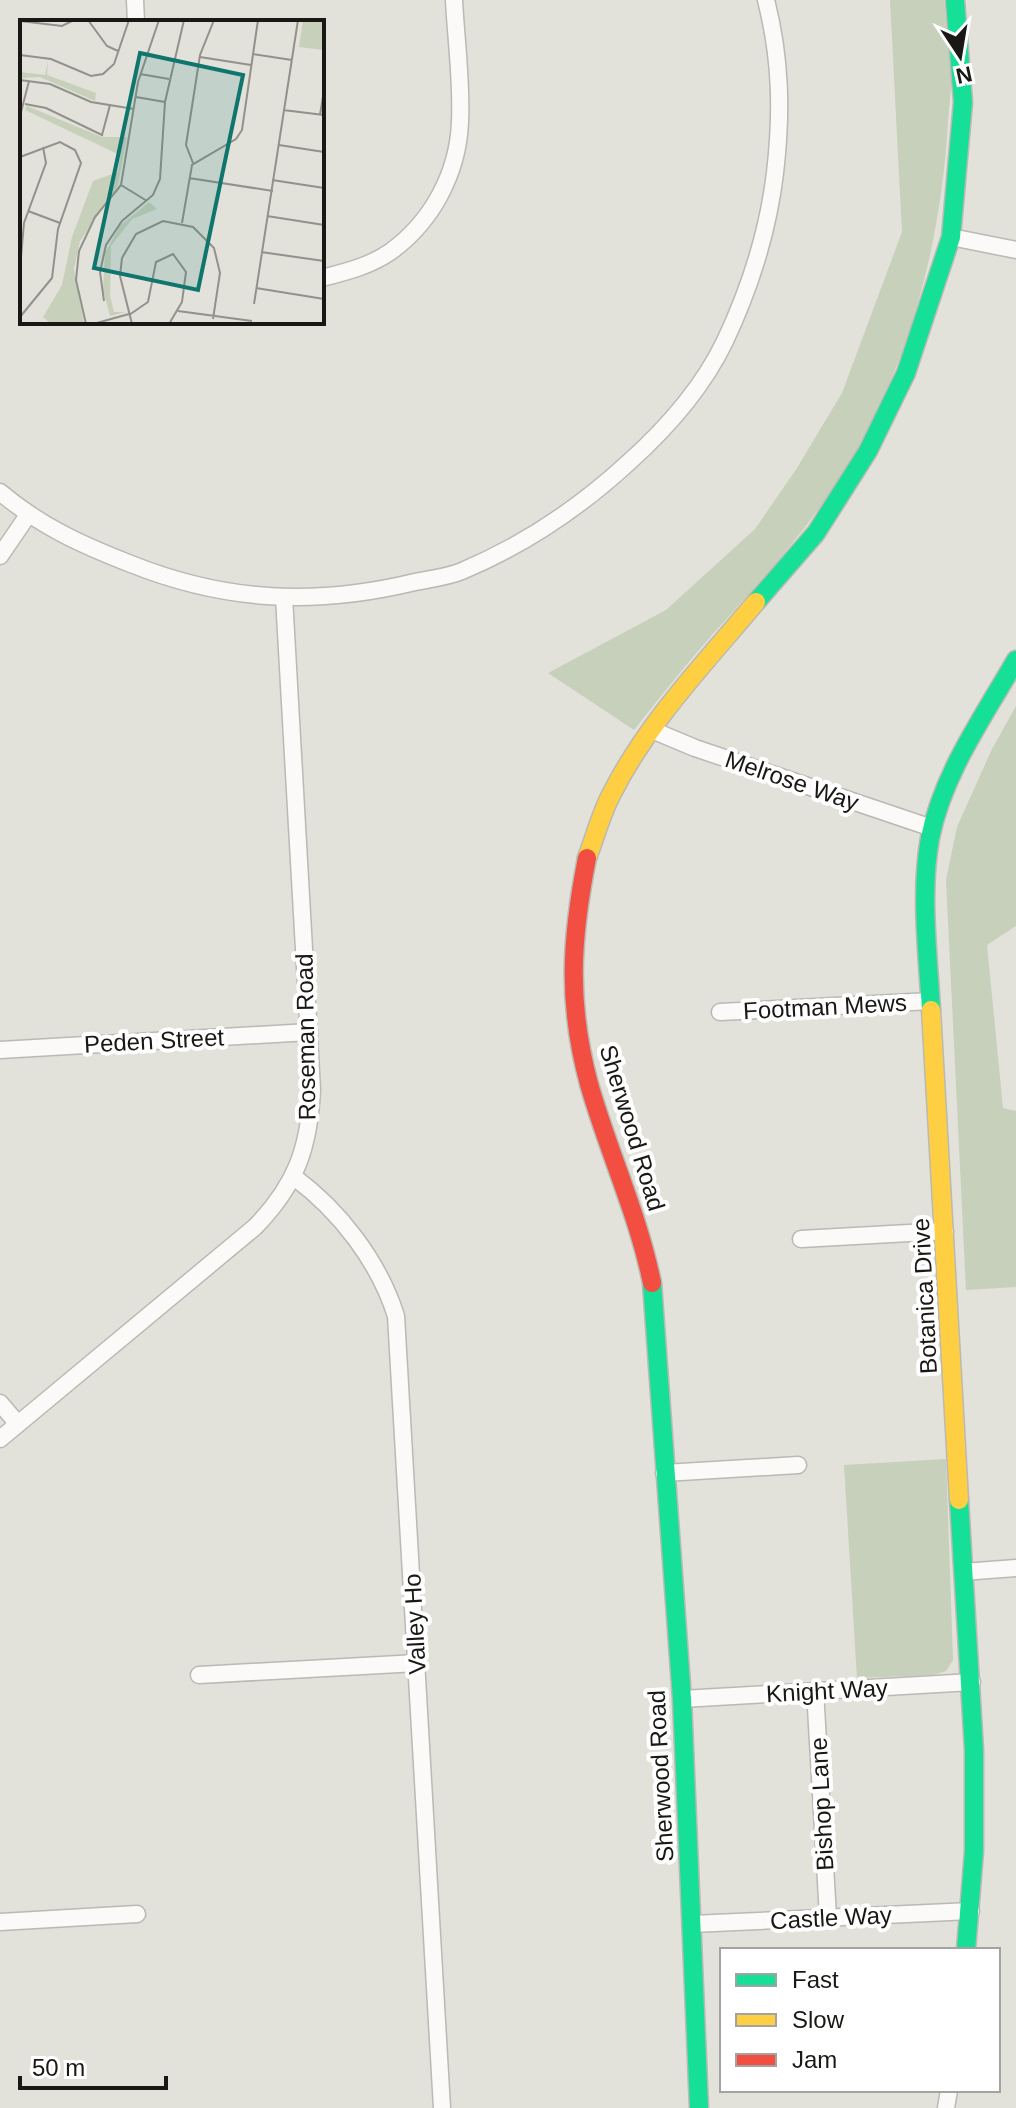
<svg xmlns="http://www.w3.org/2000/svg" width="1016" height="2108" viewBox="0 0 1016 2108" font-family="Arial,sans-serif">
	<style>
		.green { fill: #c7d0bb }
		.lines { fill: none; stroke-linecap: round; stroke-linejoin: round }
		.street-casing { stroke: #bab9b4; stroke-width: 19 }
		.fast-casing { stroke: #bab9b4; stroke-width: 21 }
		.slow-casing { stroke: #bab9b4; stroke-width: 21 }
		.jam-casing { stroke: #bab9b4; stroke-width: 21 }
		.street { stroke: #fbfaf9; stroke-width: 16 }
		.fast { stroke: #16e098; stroke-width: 18 }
		.slow { stroke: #ffcf43; stroke-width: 18 }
		.jam { stroke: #f24e42; stroke-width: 18 }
		.labels { text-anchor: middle; stroke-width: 8; stroke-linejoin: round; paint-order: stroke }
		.street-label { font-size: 24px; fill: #191814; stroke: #fff }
		.inset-road { fill: none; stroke: #92918b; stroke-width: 2 }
		.view { fill: #0f766e; fill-opacity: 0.15; stroke: #0f766e; stroke-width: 4 }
		.inset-edge { fill: none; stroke: #191814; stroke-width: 4 }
	</style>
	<rect width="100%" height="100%" fill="#e2e1da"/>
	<!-- green -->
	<g class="green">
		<path d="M 890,0 L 944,0 C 946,24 950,48 951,72 C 952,88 949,105 948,121 C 942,232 914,347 860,445 C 821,516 764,577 711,636 C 684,667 659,698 634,730 L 548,673 L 666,610 L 755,529 L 797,468 L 842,393 L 902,232 Z"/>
		<polygon points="1016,706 1016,926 987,945 1003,1108 1016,1111 1016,1287 966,1290 946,880 957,827 991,751"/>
		<polygon points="946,1459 953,1660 946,1671 933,1675 857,1678 844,1465"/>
	</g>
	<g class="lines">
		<defs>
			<g id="street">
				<polyline points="135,0 136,22"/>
				<polyline points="951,237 1016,250"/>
				<path d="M 322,278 C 345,272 370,266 390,252 C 432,222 458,173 460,122 C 462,82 456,40 454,0"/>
				<path d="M 0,492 C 40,526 82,545 131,564 C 226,602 316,606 415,582 C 430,579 448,577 462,571 C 524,545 579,508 628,463 C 666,429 703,387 725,341 C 750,288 768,231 775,173 C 782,113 781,59 766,0"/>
				<polyline points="0,556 28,515"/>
				<polyline points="652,730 695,748 932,828"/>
				<polyline points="720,1012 931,1001"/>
				<polyline points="0,1050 309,1032"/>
				<path d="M 294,1177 C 340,1211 379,1262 396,1316 L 442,2108"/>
				<polyline points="801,1239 945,1231"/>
				<polyline points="0,1403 17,1423"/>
				<path d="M 0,1439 L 255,1227 C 296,1185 309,1148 312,1090 L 284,597"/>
				<polyline points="664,1473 798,1465"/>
				<polyline points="963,1572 1016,1568"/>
				<polyline points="199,1675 417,1663"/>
				<polyline points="815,1690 828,1917"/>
				<polyline points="682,1699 972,1682"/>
				<polyline points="0,1922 137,1914"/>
				<polyline points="692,1924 971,1911"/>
				<polyline points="946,2108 949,2090"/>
			</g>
			<g id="fast">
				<polyline points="756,602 816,533 868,451 906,373 951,237 963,102 955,0"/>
				<path d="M 931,1010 C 928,954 920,893 930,838 C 943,773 984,716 1016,660"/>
				<polyline points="652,1283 682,1699 699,2108"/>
				<polyline points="959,1500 974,1750 974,1851 966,1950"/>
			</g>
			<g id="slow">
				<path d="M 587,858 C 595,837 601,814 611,795 C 647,723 705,663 756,602"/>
				<polyline points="931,1010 959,1500"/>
			</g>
			<path id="jam" d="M 587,858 C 571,939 567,1003 589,1084 C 608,1151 638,1214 652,1283"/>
		</defs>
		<!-- street casing -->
		<use href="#street" class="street-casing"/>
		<!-- fast casing -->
		<use href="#fast" class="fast-casing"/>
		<!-- slow casing -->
		<use href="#slow" class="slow-casing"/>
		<!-- jam casing -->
		<use href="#jam" class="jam-casing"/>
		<!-- street -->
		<use href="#street" class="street"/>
		<!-- fast -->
		<use href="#fast" class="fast"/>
		<!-- slow -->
		<use href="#slow" class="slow"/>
		<!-- jam -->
		<use href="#jam" class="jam"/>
	</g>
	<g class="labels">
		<!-- street labels -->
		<g class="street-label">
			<text transform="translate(792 781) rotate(19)" y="8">Melrose Way</text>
			<text transform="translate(825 1007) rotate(-3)" y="8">Footman Mews</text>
			<text transform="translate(306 1037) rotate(-91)" y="8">Roseman Road</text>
			<text transform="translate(154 1041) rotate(-3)" y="8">Peden Street</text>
			<text transform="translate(632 1128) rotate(73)" y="8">Sherwood Road</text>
			<text transform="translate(925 1296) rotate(-93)" y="8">Botanica Drive</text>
			<text transform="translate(415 1624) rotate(-93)" y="8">Valley Ho</text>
			<text transform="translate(827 1691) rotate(-3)" y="8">Knight Way</text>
			<text transform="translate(661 1776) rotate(-93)" y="8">Sherwood Road</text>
			<text transform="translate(822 1804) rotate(-93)" y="8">Bishop Lane</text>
			<text transform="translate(831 1918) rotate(-3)" y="8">Castle Way</text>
		</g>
	</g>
	<!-- overview -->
	<g transform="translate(20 20)">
		<rect width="304" height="304" fill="#e2e1da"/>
		<path d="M 283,0 L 304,0 L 304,30 L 279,27 ZM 28,41 L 27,55 L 76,73 L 75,81 L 20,57 L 0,58 L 0,52 L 25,55 ZM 7,86 L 82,117 L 107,117 L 98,165 L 60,221 L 54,249 L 64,304 L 31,304 L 23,297 L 42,265 L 52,217 L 73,161 L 98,152 L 100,135 L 5,90 ZM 129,182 L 137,189 L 112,199 L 91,226 L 90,276 L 94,292 L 106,292 L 90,296 L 83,270 L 85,233 L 100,206 Z" fill="#c7d0bb"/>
		<path class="inset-road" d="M 68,0 L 87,26 L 98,31M 0,1 L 42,6 L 54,0M 233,34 L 272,40M 0,35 L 31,39 L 71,56 L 83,54 L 94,44 L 109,0M 180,37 L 231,45M 120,54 L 149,59M 0,60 L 30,64 L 71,82 L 114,89M 116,77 L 145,82M 5,84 L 26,88 L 82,115 L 90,85M 263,90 L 304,95M 300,95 L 304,70M 0,96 L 9,61M 259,125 L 304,132M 0,137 L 40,122 L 55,130 L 61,143 L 38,209 L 32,258 L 0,297M 173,143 L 166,125 L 180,35 L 194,0M 169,158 L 253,171M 252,160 L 304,168M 101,165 L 127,181M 8,191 L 40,203M 247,196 L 304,205M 162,203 L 172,145 L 216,119 L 222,110 L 238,0M 241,232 L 304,241M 0,248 L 4,203 L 26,143 L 23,127M 236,268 L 304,279M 84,281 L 80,252 L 86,225 L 102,201 L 133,175 L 140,159 L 145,82 L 164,0M 234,284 L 278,0M 158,291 L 232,301M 109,295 L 128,282 L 136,242 L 153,234 L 166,252 L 162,282 L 149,304M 66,304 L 56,260 L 59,231 L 75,197 L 101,165 L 118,62 L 139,0M 73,304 L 109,294M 112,304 L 100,256 L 102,238 L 116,214 L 143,201 L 173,207 L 194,228 L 200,253 L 193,299"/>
		<path class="view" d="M 120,33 L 223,55 L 178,270 L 74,248 Z"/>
		<rect width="304" height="304" class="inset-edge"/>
	</g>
	<!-- legend -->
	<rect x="720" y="1948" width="280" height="144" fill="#ffffff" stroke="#a3a3a1" stroke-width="2"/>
	<rect x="736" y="1974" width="40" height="12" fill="#16e098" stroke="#a3a3a1" stroke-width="2"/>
	<text x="792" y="1988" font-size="24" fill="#191814">Fast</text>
	<rect x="736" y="2014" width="40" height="12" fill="#ffcf43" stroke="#a3a3a1" stroke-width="2"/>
	<text x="792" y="2028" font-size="24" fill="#191814">Slow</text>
	<rect x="736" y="2054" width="40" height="12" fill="#f24e42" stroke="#a3a3a1" stroke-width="2"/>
	<text x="792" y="2068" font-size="24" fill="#191814">Jam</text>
	<!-- north arrow -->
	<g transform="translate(960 56) rotate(168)" stroke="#ffffff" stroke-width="6" paint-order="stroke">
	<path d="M0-6L14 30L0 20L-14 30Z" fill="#191814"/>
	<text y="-12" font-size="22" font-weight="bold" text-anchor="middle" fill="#191814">N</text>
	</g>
	<!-- scale -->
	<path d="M20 2076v12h146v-12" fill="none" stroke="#191814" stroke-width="4"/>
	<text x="32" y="2076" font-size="24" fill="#191814" stroke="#ffffff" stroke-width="6" paint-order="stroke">50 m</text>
</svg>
